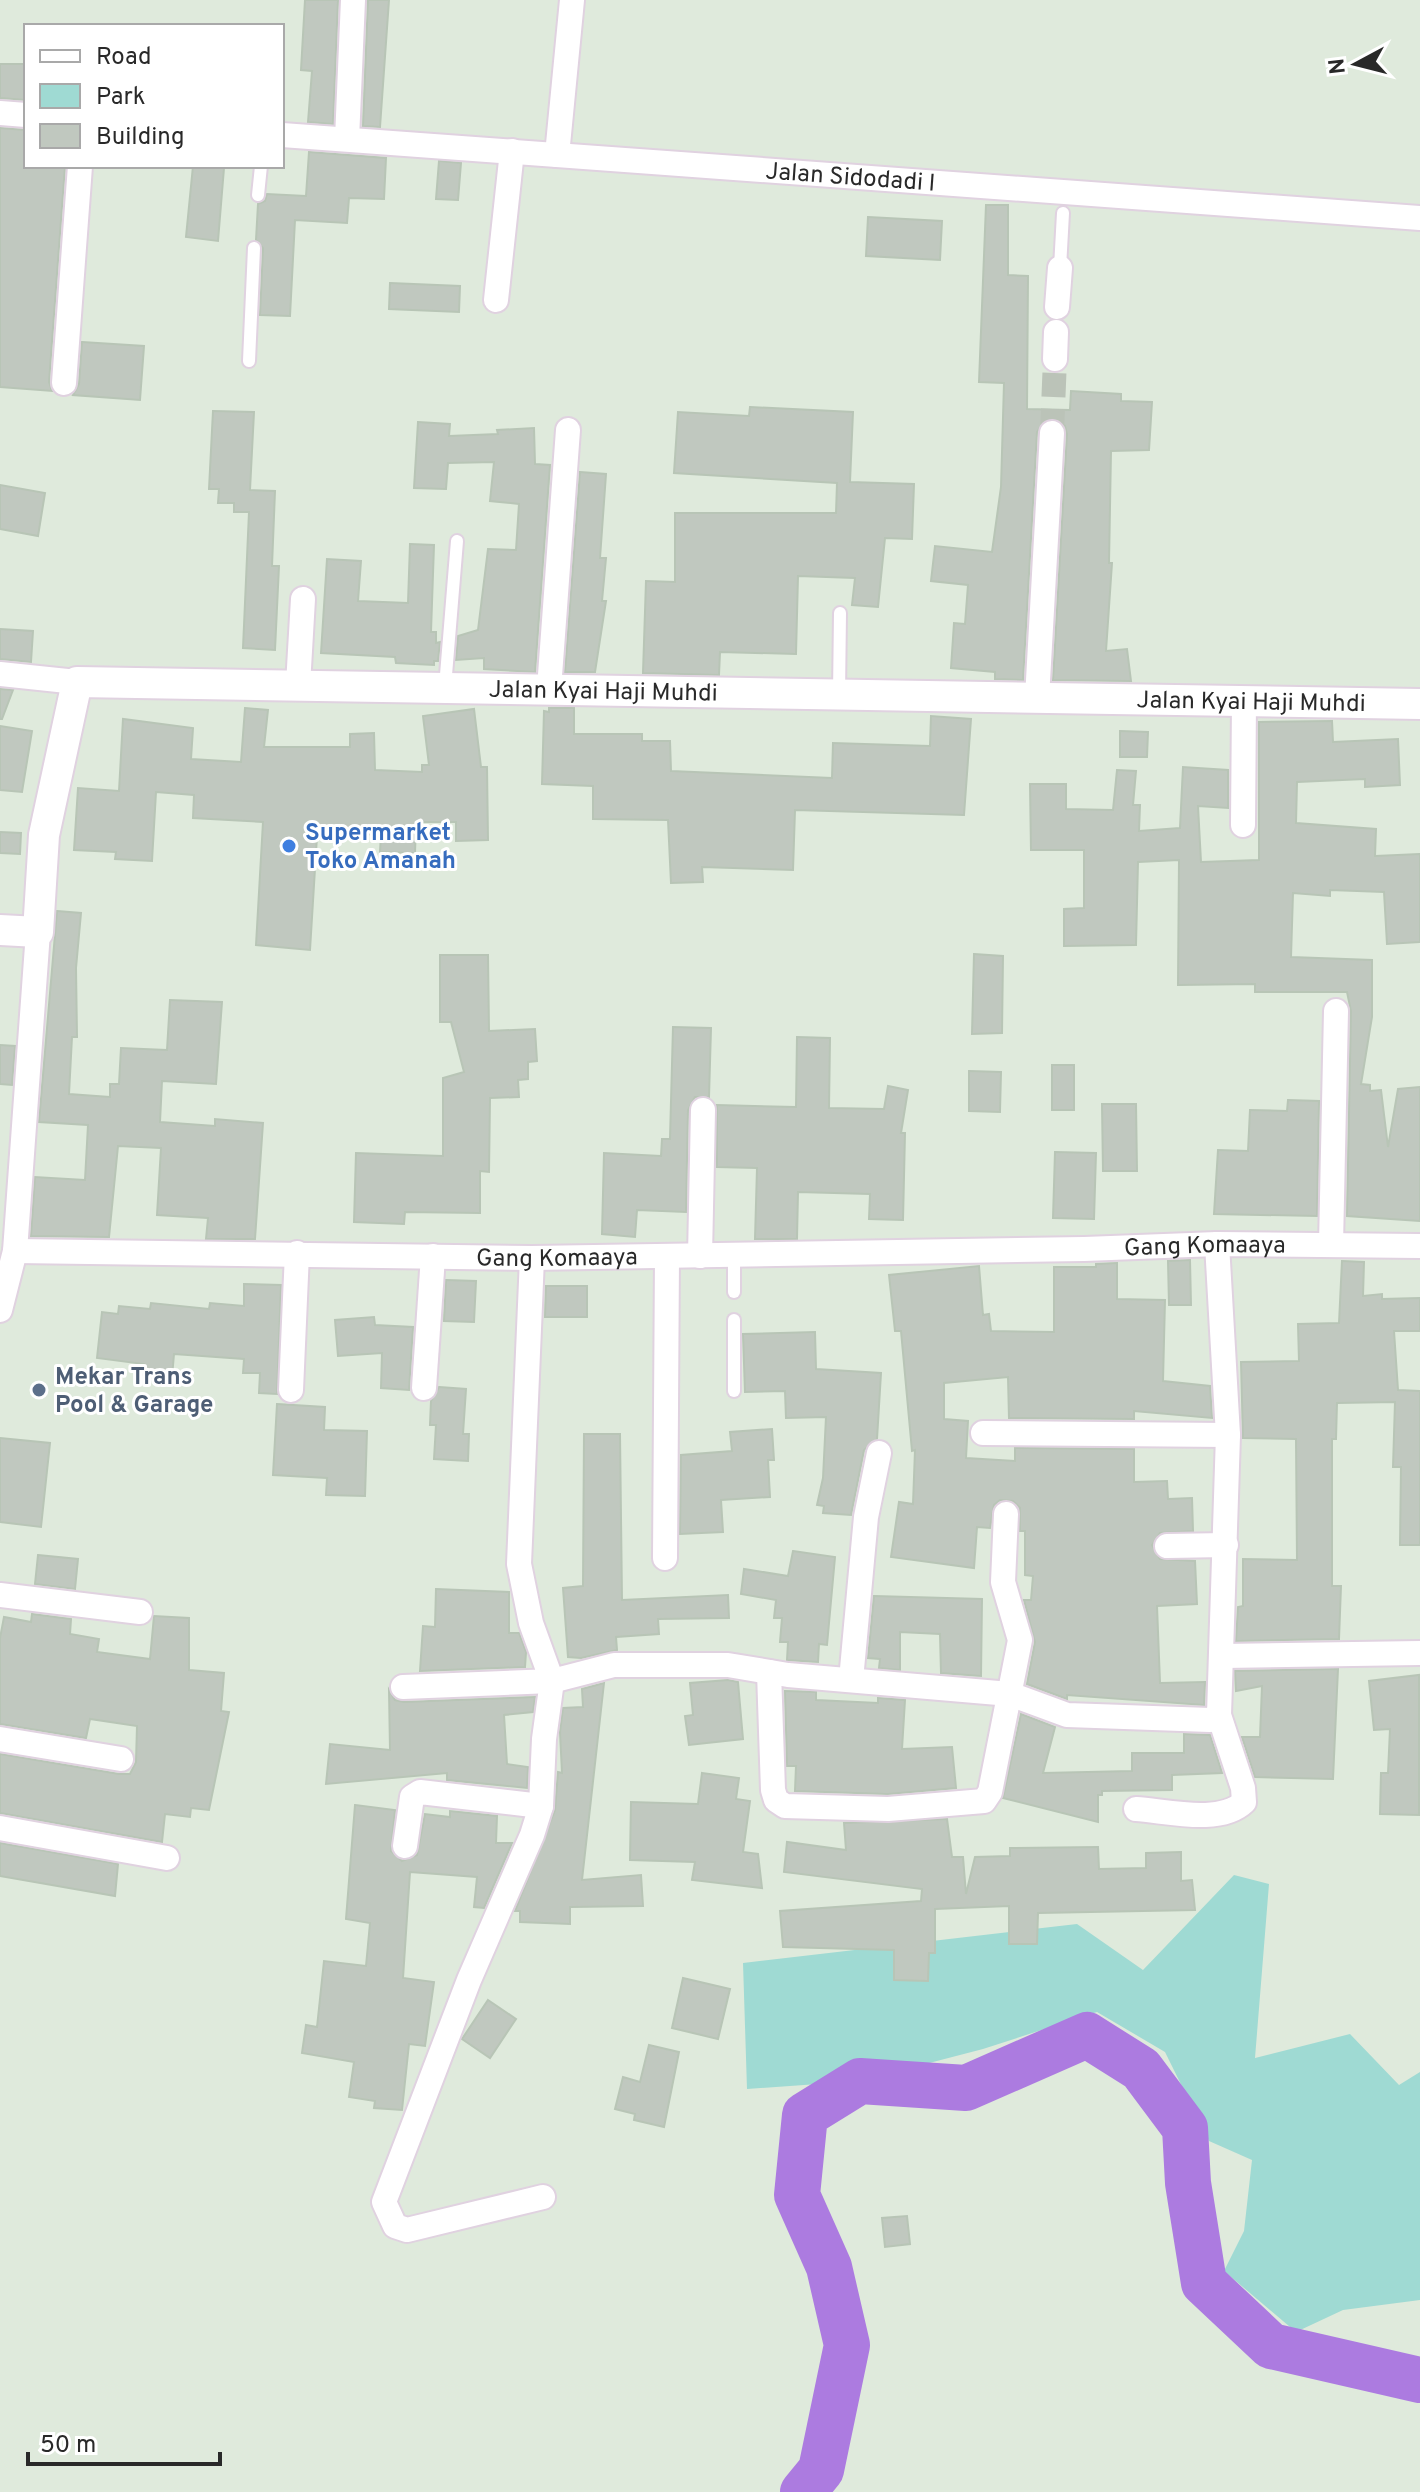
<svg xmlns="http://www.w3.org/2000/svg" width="1420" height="2492" viewBox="0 0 1420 2492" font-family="Overpass,sans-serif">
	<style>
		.green { fill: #9fdad3 }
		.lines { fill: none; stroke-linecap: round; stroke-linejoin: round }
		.river { stroke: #ac7be0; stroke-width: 46 }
		.building { fill: #c0c8bf; stroke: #b8c5b6; stroke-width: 2 }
		.minor-tunnel { stroke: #bbc3b8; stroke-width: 24; stroke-dasharray: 24 12; stroke-linecap: butt }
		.service-casing { stroke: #e0d2e0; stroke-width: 16 }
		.minor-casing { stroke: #e0d2e0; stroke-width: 28 }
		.tertiary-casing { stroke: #e0d2e0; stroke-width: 34 }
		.service { stroke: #fff; stroke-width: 12 }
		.minor { stroke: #fff; stroke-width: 24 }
		.tertiary { stroke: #fff; stroke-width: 30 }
		.shop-dot { fill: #3f7fe0; stroke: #fff; stroke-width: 3 }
		.service-dot { fill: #5c6f8a; stroke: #fff; stroke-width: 3 }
		.labels { text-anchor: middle; stroke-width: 6; stroke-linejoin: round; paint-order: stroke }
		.street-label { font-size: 24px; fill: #292929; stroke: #fff }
		.shop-label { font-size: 24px; font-weight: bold; fill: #366cbe; stroke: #fff; text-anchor: start }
		.service-label { font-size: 24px; font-weight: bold; fill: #4e5e75; stroke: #fff; text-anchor: start }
	</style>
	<rect width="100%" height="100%" fill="#dfeadc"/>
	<!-- green -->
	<polygon class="green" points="1234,1875 1269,1884 1255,2058 1350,2034 1399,2085 1420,2072 1420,2300 1343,2310 1296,2332 1224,2271 1244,2231 1252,2160 1209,2141 1165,2052 1097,2012 983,2049 860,2081 747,2089 743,1963 1077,1924 1143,1970"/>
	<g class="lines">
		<!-- river -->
		<polyline class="river" points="803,2492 821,2470 847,2345 829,2267 797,2195 805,2115 860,2081 966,2088 1087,2035 1141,2069 1185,2128 1188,2183 1204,2283 1271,2346 1420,2380"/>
	</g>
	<!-- building -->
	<g class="building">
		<polygon points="305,0 338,0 333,124 308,122 312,71 301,70"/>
		<polygon points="368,0 389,0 380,127 363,126"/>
		<polygon points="0,64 26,64 26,100 0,98"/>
		<polygon points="0,128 26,130 26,166 65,166 49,382 52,391 0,387"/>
		<polygon points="309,152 386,158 384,199 349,198 347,223 295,220 290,316 260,315 263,248 256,240 258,204 265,201 267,194 306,196"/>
		<polygon points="439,161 461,163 458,200 436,199"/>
		<polygon points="193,166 224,168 218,241 186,237"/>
		<polygon points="986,205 1008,205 1008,275 1028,276 1027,409 1070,410 1071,391 1121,394 1121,401 1152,402 1149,450 1111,451 1109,563 1112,563 1106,651 1127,649 1131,681 1053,680 1067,434 1065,426 1054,418 1045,420 1037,432 1023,680 995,679 995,672 951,668 954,623 965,624 968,585 931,581 935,546 992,552 1001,487 1004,383 979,382"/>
		<polygon points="868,217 942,221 940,260 866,256"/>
		<polygon points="390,283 460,286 459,312 389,309"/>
		<polygon points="82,342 144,346 140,400 73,395 79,384"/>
		<polygon points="750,407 853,412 850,482 914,484 912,539 885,538 878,607 852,605 855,578 798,576 796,654 720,652 719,675 643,673 646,581 675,582 675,513 836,513 837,483 674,473 678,412 749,416"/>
		<polygon points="213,411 254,412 250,490 275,491 272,566 279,566 275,650 243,648 249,512 234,512 234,503 218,503 219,489 209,489"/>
		<polygon points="418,422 450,424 449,436 498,434 497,430 534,428 535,464 550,465 535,672 484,669 484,658 456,660 458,636 478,630 488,549 516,550 519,504 490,501 494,462 448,463 446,489 414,488"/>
		<polygon points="580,472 606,474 600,558 606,558 602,601 606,601 595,672 565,672"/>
		<polygon points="0,485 45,493 38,536 0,529"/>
		<polygon points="410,544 434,545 431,632 436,632 436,643 440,642 438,661 434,661 434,665 396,663 395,657 321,653 327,559 361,561 358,601 408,603"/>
		<polygon points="0,629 33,631 31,662 0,659"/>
		<polygon points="0,689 13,690 2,719 0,719"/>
		<polygon points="245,708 268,710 264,747 350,747 350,734 374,733 375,770 422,772 422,765 429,765 423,716 474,709 481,767 487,767 488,840 456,841 456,822 416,822 415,853 380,852 381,834 317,836 310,950 256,945 263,822 193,818 194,795 156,792 152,861 115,859 116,852 74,850 78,788 119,791 123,719 193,728 191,759 241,762"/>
		<polygon points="549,708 574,708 574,734 642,734 642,741 670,741 671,771 832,778 833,743 930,746 931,716 971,719 964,815 795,810 793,870 702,867 703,882 671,883 668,820 593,819 593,786 542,784 544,711 549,712"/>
		<polygon points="1332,721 1333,742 1398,739 1400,785 1365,787 1365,779 1297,782 1296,823 1376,829 1375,856 1420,854 1420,942 1387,944 1384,892 1330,890 1330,896 1293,893 1291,957 1372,960 1372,1017 1361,1084 1370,1085 1370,1091 1381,1090 1388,1147 1398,1089 1420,1087 1420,1221 1347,1216 1351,1011 1347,992 1255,992 1255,984 1178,985 1179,860 1138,862 1136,945 1064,946 1064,909 1084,908 1084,850 1031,850 1030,784 1066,784 1066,809 1113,810 1117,770 1136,771 1133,805 1140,805 1139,831 1180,828 1183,767 1228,770 1228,808 1198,806 1201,862 1259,860 1259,722"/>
		<polygon points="0,726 32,731 22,792 0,790"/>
		<polygon points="1120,731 1148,732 1147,757 1120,757"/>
		<polygon points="0,832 21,833 20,854 0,853"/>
		<polygon points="57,911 81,913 76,968 77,1037 72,1037 69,1094 110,1097 110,1084 119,1084 121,1048 167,1050 170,1000 222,1002 216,1084 162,1081 160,1122 215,1126 215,1119 263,1123 255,1239 206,1239 208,1218 157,1215 161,1148 118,1146 109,1237 31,1236 35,1177 85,1180 88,1125 39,1122"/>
		<polygon points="974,954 1003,956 1002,1033 972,1034"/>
		<polygon points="440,955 488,955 489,1031 535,1029 537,1061 528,1062 528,1079 518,1080 519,1097 490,1098 489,1172 480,1171 480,1213 405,1212 404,1224 354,1222 356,1153 443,1156 443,1078 464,1072 451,1022 440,1022"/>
		<polygon points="673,1027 711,1028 709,1097 695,1097 688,1110 686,1212 637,1210 635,1237 602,1234 604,1153 661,1156 662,1139 670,1139"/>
		<polygon points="797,1037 830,1038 829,1108 884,1109 888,1086 908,1090 901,1133 905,1133 903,1220 869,1219 870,1194 798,1192 797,1239 755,1239 757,1168 717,1167 717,1105 796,1107"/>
		<polygon points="0,1045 15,1046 12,1085 0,1084"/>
		<rect x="1052" y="1065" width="22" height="45"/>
		<polygon points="969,1071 1001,1072 1000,1112 969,1111"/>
		<polygon points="1288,1100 1319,1101 1317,1216 1214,1214 1218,1150 1248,1151 1250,1110 1287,1111"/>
		<polygon points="1102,1104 1136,1104 1137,1171 1103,1171"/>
		<polygon points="1055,1152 1096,1153 1094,1219 1053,1218"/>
		<polygon points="1190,1260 1191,1305 1169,1305 1168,1261"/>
		<polygon points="1342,1261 1364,1262 1363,1296 1382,1294 1382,1299 1420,1298 1420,1331 1394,1331 1398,1390 1420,1391 1420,1545 1400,1545 1401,1467 1393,1467 1395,1402 1337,1403 1336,1439 1332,1439 1332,1586 1341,1586 1339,1639 1236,1641 1238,1607 1243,1606 1243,1559 1297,1560 1296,1439 1243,1438 1241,1362 1299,1361 1298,1324 1339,1323"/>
		<polygon points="1117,1263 1117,1299 1165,1300 1163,1381 1210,1386 1212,1418 1134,1411 1134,1419 1009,1418 1008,1377 944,1383 944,1419 968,1421 966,1458 1015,1461 1015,1448 1134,1449 1134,1482 1167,1481 1168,1499 1192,1498 1193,1531 1160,1533 1152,1545 1160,1559 1195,1561 1197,1604 1157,1606 1160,1683 1205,1682 1204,1705 1067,1695 1067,1699 1027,1684 1035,1642 1024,1600 1031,1600 1033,1576 1025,1575 1025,1531 1020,1531 1020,1508 1013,1501 1000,1500 994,1505 990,1528 977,1527 974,1568 891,1557 899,1502 913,1504 915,1450 912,1451 901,1331 895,1331 889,1275 979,1266 983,1315 989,1314 991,1331 1054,1332 1054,1267 1096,1267 1096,1264"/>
		<polygon points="446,1280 476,1281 474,1322 444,1321"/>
		<polygon points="244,1284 281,1285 277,1394 259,1393 260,1373 243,1373 244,1359 174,1354 172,1377 143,1375 144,1364 97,1358 102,1312 118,1314 119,1306 150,1309 151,1303 209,1309 210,1303 244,1306"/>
		<polygon points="546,1286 587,1286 587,1317 545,1317"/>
		<polygon points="374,1317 375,1325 413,1327 409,1390 381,1388 382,1353 338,1356 335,1320"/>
		<polygon points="815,1332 816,1369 881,1373 877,1439 864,1450 851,1515 823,1513 824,1506 817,1505 823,1478 826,1417 786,1418 785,1391 745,1392 743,1334"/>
		<polygon points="439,1387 466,1389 463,1434 469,1434 468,1461 434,1459 436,1425 430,1425 431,1401"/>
		<polygon points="277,1404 325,1407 324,1430 367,1431 365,1496 326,1495 327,1478 273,1475"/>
		<polygon points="772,1429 774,1460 768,1460 770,1497 721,1500 723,1532 680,1534 681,1455 732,1451 730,1432"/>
		<polygon points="584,1434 620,1434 622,1600 728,1595 729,1618 658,1619 659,1634 616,1637 617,1650 581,1658 568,1657 563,1588 583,1586"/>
		<polygon points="0,1438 50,1443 41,1527 0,1522"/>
		<polygon points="793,1551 835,1557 827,1645 819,1644 818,1662 787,1660 788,1642 780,1642 782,1618 774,1618 776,1600 741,1594 744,1569 788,1576"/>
		<polygon points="38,1555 78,1559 75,1589 35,1584"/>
		<polygon points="436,1589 509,1592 509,1633 519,1633 526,1652 525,1667 420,1671 423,1626 435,1627"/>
		<polygon points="874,1596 982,1599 981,1676 941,1673 940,1634 900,1632 900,1670 879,1668 880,1659 868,1658"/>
		<polygon points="32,1614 71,1619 70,1634 99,1639 97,1652 150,1659 154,1616 189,1618 189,1670 224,1673 221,1711 229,1712 209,1810 191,1808 190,1817 165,1814 162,1842 0,1813 0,1754 119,1774 130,1774 136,1762 137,1726 90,1719 86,1738 0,1724 0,1638 4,1617 31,1622"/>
		<polygon points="1338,1669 1333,1779 1255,1777 1242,1737 1260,1737 1262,1686 1236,1691 1235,1671"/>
		<polygon points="1419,1675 1419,1815 1380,1814 1381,1773 1388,1773 1390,1729 1374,1730 1369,1681"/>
		<polygon points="728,1680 738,1682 743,1739 689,1745 685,1716 693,1715 690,1683"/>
		<polygon points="604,1683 582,1880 641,1875 643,1906 570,1907 570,1924 520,1922 520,1911 515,1911 555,1810 558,1772 562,1773 560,1732 563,1708 583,1707 582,1689"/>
		<polygon points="389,1690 395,1700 404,1702 535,1697 533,1712 504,1715 507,1764 528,1767 527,1788 447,1780 447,1773 326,1784 330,1744 390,1750"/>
		<polygon points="785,1691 816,1692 816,1700 878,1703 878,1698 905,1700 902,1749 952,1747 956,1788 888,1794 795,1791 796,1766 787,1766"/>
		<polygon points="1021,1714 1055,1727 1043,1773 1132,1771 1132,1753 1184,1753 1184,1734 1210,1735 1222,1773 1172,1775 1172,1790 1102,1791 1102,1795 1098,1795 1098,1822 1003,1798"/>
		<polygon points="702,1773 739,1778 736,1799 750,1801 743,1852 758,1854 762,1888 692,1880 695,1862 630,1860 631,1802 698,1804"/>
		<polygon points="355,1805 395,1810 391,1851 402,1861 417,1855 425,1814 450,1817 450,1811 497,1816 496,1843 512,1843 484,1908 474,1907 477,1877 410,1872 403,1978 434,1982 425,2046 409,2044 402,2110 374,2108 375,2101 349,2097 354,2062 302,2053 306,2025 317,2027 324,1961 366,1966 370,1923 346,1919"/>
		<polygon points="947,1819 952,1857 963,1857 966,1894 975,1857 1010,1856 1010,1848 1098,1847 1099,1869 1146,1868 1146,1853 1181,1852 1181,1881 1192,1880 1195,1910 1038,1913 1037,1944 1009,1944 1009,1906 935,1909 935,1953 929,1953 928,1981 894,1980 894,1950 783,1947 780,1911 921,1901 922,1889 784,1872 787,1842 846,1850 844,1823"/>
		<polygon points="0,1843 118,1864 115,1896 0,1876"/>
		<polygon points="683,1978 730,1989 718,2039 672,2028"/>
		<polygon points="488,2000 516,2019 490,2058 462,2039"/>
		<polygon points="649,2045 679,2052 664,2127 634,2120 635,2114 615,2109 623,2077 640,2082"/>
		<polygon points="907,2216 910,2244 885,2247 882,2218"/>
	</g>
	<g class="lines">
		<!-- minor-tunnel -->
		<polyline class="minor-tunnel" points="1052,433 1055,359"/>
		<defs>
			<g id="service">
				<polyline points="258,195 261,166"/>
				<polyline points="1060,268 1063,213"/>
				<polyline points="249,361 254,248"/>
				<polyline points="445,687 457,541"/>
				<polyline points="839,694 840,613"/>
				<polyline points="734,1256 734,1292"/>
				<polyline points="734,1391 734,1320"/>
			</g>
			<g id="minor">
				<polyline points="0,113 26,115"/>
				<path id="s1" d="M 282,135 L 1420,218"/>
				<polyline points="347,139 353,0"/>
				<polyline points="557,155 572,0"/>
				<polyline points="496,300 512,151"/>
				<polyline points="1057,307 1060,268"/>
				<polyline points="1055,359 1056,332"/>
				<polyline points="64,383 80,166"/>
				<polyline points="0,674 77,682"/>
				<polyline points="298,685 303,599"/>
				<polyline points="549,689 568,430"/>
				<polyline points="1037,698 1052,433"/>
				<polyline points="1243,825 1244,701"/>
				<polyline points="1331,1245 1336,1011"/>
				<path id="s2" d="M 15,1251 L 532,1258 L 1084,1249 L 1217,1244 L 1420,1246"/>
				<polyline points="700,1256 703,1110"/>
				<polyline points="0,1310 15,1251 38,932"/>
				<polyline points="424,1388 433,1256"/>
				<polyline points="291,1390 297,1253"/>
				<polyline points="983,1433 1228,1435"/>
				<polyline points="1167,1546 1226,1545"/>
				<polyline points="665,1558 667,1257"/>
				<polyline points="0,1595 140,1612"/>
				<polyline points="1223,1656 1420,1653"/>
				<polyline points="769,1672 773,1790 776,1800 785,1806 888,1809 984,1801 990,1792 1020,1640 1003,1582 1006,1514"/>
				<polyline points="851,1680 866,1517 879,1453"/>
				<polyline points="403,1687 552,1681 531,1623 519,1564 532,1258"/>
				<polyline points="0,1739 121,1759"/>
				<path d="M 1136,1809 C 1167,1811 1220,1825 1244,1802 L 1243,1788 L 1219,1715"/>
				<polyline points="0,1828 167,1858"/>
				<polyline points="405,1846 412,1797 420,1792 541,1806"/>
				<polyline points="543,2197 407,2230 395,2226 384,2202 469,1980 532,1835 541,1806 544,1739 552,1681 614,1665 728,1665 788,1675 1010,1694 1067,1715 1210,1720 1219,1715 1228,1435 1217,1244"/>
			</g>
			<g id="tertiary">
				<path id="s3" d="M 0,930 L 38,932 L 44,835 L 77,682 L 1420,704"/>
			</g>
		</defs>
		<!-- service casing -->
		<use href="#service" class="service-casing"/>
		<!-- minor casing -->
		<use href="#minor" class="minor-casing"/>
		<!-- tertiary casing -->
		<use href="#tertiary" class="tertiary-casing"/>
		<!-- service -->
		<use href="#service" class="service"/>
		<!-- minor -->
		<use href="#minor" class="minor"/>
		<!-- tertiary -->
		<use href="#tertiary" class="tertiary"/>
	</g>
	<!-- markers -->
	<circle class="shop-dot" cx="289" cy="846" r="8"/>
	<circle class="service-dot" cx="39" cy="1390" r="8"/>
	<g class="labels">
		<!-- street labels -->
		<g class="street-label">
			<text dy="8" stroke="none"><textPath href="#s1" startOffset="570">Jalan Sidodadi I</textPath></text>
			<text dy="8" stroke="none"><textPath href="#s3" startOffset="818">Jalan Kyai Haji Muhdi</textPath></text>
			<text dy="8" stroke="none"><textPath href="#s3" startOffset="1466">Jalan Kyai Haji Muhdi</textPath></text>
			<text dy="8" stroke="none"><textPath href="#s2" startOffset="1190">Gang Komaaya</textPath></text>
			<text dy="8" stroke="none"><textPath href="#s2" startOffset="542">Gang Komaaya</textPath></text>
		</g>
		<!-- shop labels -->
		<g class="shop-label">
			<text x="305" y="840">Supermarket<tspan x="305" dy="28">Toko Amanah</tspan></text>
		</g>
		<!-- service labels -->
		<g class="service-label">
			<text x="55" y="1384">Mekar Trans<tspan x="55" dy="28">Pool &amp; Garage</tspan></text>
		</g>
	</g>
	<!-- legend -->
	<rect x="24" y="24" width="260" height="144" fill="#ffffff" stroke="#a9a9a9" stroke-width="2"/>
	<rect x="40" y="50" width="40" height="12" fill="#ffffff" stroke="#a9a9a9" stroke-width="2"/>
	<text x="96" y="64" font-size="24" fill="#292929">Road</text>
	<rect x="40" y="84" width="40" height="24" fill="#9fdad3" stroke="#a9a9a9" stroke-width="2"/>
	<text x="96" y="104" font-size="24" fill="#292929">Park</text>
	<rect x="40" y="124" width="40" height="24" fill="#c0c8bf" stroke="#a9a9a9" stroke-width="2"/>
	<text x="96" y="144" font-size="24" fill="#292929">Building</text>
	<!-- north arrow -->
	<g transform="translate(1356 64) rotate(263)" stroke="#ffffff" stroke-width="6" paint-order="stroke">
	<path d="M0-6L14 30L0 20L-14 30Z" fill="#292929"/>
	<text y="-12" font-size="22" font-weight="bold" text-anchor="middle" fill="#292929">N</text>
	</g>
	<!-- scale -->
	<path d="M28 2452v12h192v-12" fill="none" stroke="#292929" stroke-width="4"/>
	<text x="40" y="2452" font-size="24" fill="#292929" stroke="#ffffff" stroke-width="6" paint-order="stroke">50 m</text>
</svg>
